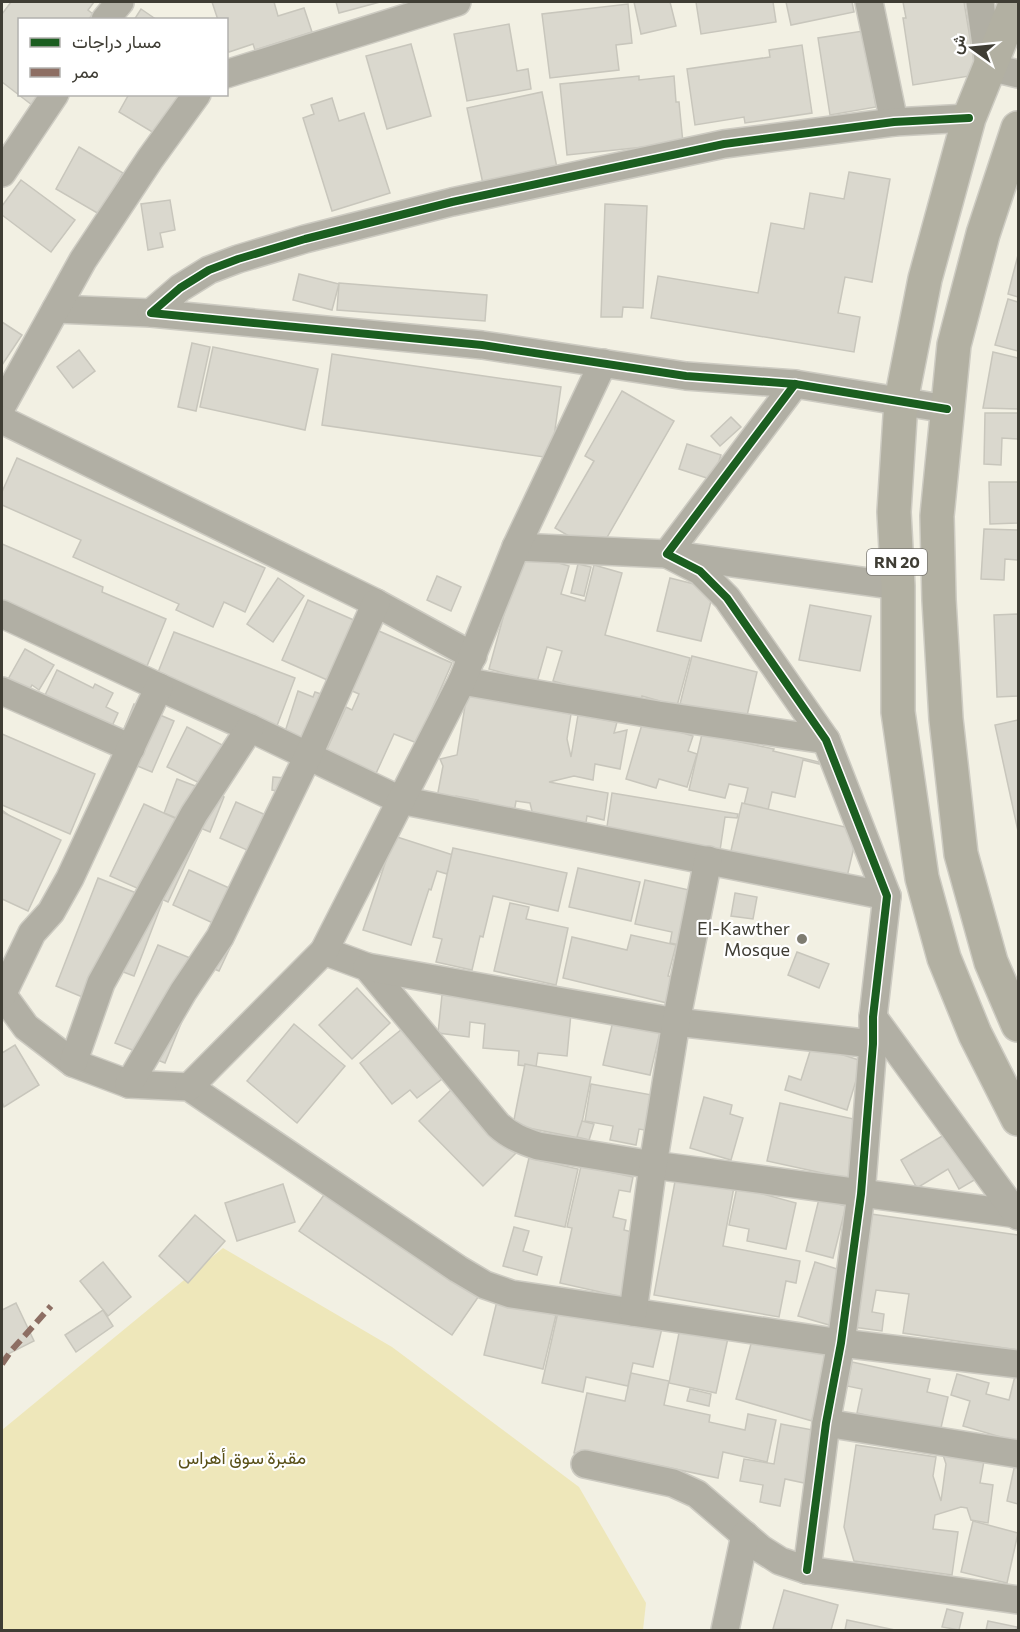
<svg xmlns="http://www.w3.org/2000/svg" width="1020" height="1632" viewBox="0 0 1020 1632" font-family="Commissioner,Vazirmatn,sans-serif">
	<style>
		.green { fill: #eee7ba }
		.building { fill: #dad8ce; stroke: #c8c6bc; stroke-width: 1.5 }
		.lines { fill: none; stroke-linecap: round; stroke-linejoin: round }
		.minor-casing { stroke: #cdcbc2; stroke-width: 30 }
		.primary-casing { stroke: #cdcbc2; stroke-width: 36 }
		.minor { stroke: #b1afa4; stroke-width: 27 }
		.primary { stroke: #b2b0a2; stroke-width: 33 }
		.quiet { stroke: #8d6e63; stroke-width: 6; stroke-dasharray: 12 6; stroke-linecap: butt }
		.cycleway-casing { stroke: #fff; stroke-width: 11 }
		.cycleway { stroke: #1b5e20; stroke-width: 8 }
		.poi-dot { fill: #7e7c71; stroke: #fff; stroke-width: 2 }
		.labels { text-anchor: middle; stroke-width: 4.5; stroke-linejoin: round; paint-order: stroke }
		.shield { fill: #fff; stroke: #797771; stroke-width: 1.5 }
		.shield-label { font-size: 16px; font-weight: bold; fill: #3f3d34 }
		.poi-label { font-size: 18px; fill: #3f3d34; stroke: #fff; text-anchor: end }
		.park-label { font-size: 18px; fill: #595017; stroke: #fff }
	</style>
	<rect width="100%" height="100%" fill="#f2f0e3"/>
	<!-- green -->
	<polygon class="green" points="223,1248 392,1347 579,1487 646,1603 643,1630 2,1630 2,1430"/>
	<!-- building -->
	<g class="building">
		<polygon points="11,2 94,2 88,10 93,14 88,20 20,20 20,94 40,94 32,105 2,82 2,14"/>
		<polygon points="212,2 274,2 278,16 304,8 312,32 255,50 253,44 229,52 226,46 226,20 218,20"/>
		<polygon points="336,2 380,2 339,13"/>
		<polygon points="634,2 670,2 676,26 641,34"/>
		<polygon points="696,2 773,2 776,22 701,34"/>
		<polygon points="786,2 852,2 854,12 791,25"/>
		<polygon points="903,2 964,2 976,75 913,85 903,18 906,18"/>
		<polygon points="628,4 632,43 616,45 619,70 550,78 542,14"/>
		<polygon points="141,9 157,20 134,20"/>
		<polygon points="509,24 517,71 528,69 531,89 467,101 454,34"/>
		<polygon points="863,31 876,107 830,115 818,38"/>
		<polygon points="411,44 431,116 387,129 366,56"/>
		<polygon points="802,45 812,113 745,123 744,117 695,125 687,69 770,57 769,50"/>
		<polygon points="639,76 639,80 674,76 676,102 679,102 683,143 567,155 560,84"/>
		<polygon points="542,92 557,168 483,184 467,108"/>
		<polygon points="129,94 185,94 159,136 119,112"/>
		<polygon points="332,98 339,121 364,113 390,193 332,211 303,118 314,114 311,105"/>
		<polygon points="79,147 123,173 99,214 56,189"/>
		<polygon points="849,172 890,179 872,282 845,277 838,313 860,317 854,352 651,318 658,276 758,293 771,223 804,229 810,193 844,199"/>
		<polygon points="21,180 75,220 51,252 2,215 2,206"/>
		<polygon points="170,200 175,230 160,233 163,247 148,250 141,204"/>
		<polygon points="605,204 647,206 643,308 623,307 622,317 601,317"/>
		<polygon points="1018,255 1018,297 1008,294"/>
		<polygon points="299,274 339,284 332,310 293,300"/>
		<polygon points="339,283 487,295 485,321 337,310"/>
		<polygon points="1008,299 1018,302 1018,351 995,345"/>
		<polygon points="2,322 22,335 2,365"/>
		<polygon points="192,343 210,347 196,411 178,407"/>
		<polygon points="213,347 318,369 305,430 200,407"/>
		<polygon points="79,350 95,371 73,388 57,367"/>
		<polygon points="993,352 1018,358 1018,409 983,408"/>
		<polygon points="332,354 561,387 551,458 322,425"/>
		<polygon points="622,391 674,421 598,553 555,528 594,461 585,456"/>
		<polygon points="985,413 1018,413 1018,439 1002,438 1001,465 984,464"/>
		<polygon points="731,417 741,427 720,446 711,436"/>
		<polygon points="687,444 721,455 713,480 679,469"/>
		<polygon points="17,458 265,568 245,612 224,602 213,627 176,610 179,604 73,557 81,540 2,505 2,492"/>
		<polygon points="989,482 1018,482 1018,523 990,524"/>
		<polygon points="984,529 1018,530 1018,560 1005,559 1004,580 981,579"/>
		<polygon points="2,544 103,587 102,592 166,619 145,671 2,610"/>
		<polygon points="521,552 569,566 561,594 585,601 594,565 622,573 605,635 690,658 677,706 642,696 640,705 553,681 562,651 547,647 537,682 489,669"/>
		<polygon points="578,564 591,567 584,596 571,593"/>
		<polygon points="437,576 461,587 451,611 427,600"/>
		<polygon points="278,578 304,596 273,642 247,624"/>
		<polygon points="670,578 714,589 701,641 657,631"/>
		<polygon points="308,600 452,663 417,743 394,734 373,780 323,758 346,707 352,710 359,694 282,660"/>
		<polygon points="810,605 871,616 860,671 799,660"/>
		<polygon points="1018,614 1018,696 997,697 994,615"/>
		<polygon points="174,632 295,678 275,731 153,685"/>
		<polygon points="25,649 54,665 39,690 32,685 18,710 2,690"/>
		<polygon points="692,656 757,672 746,720 680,704"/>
		<polygon points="57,670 93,688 95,684 113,693 106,707 118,713 101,750 69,735 80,711 64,703 54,723 36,714"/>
		<polygon points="298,691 313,697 315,692 333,698 316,749 283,738"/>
		<polygon points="467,694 571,714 567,739 571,757 578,715 617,722 614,733 627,730 620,769 595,764 593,780 574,776 549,782 608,793 604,820 587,816 583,841 537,832 530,803 516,801 512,824 475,817 478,800 456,796 453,811 435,808 443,766 440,759 457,755"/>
		<polygon points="134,704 174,721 152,772 113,756"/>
		<polygon points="1018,720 1018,831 995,725"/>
		<polygon points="643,721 693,736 688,751 697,754 687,787 659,779 656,788 626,779"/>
		<polygon points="187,727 238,753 218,792 167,767"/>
		<polygon points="2,734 95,774 70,834 2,805"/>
		<polygon points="702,734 774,749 773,751 819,762 819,764 803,760 795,797 772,792 768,810 744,805 748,788 729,784 725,798 689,790"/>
		<polygon points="273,777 285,778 284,792 272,790"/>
		<polygon points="177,779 224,797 210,832 164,813"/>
		<polygon points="612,793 738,814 737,818 725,817 719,857 605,840"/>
		<polygon points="236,802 282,822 265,858 220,838"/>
		<polygon points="742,803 858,830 846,881 730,855"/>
		<polygon points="144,804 201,830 168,902 110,876"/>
		<polygon points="2,810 11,817 2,831"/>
		<polygon points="2,812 61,840 28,911 2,899"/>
		<polygon points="394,836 453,855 447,874 437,871 431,890 429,889 411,945 363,930"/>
		<polygon points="453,848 567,873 558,911 493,896 483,937 480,936 472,970 436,962 442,939 433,937"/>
		<polygon points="578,868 640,882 631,921 569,907"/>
		<polygon points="189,870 247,896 236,935 219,971 207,966 224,928 173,905"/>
		<polygon points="98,878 162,903 134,976 118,970 104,1006 56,986"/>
		<polygon points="645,880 702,893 690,947 670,943 672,932 635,924"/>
		<polygon points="735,893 757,897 753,919 731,916"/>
		<polygon points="510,903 529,907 526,919 568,928 556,985 494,971"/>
		<polygon points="631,935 676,945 668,976 677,978 671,1004 563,978 572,937 627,950"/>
		<polygon points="158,945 205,964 165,1063 115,1043"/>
		<polygon points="797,952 829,964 819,988 788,975"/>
		<polygon points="357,988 390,1023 352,1059 319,1025"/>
		<polygon points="442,995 546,1005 571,1013 567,1056 538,1053 536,1067 518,1065 519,1051 483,1048 485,1024 470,1022 469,1037 438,1033"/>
		<polygon points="613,1021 660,1032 650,1075 603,1065"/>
		<polygon points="294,1024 345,1066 297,1123 247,1081"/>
		<polygon points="402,1029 442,1079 417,1098 410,1090 392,1104 360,1063"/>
		<polygon points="15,1045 39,1085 4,1107 2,1102 2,1053"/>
		<polygon points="812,1045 862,1061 847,1110 785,1090 789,1076 801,1080"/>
		<polygon points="525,1064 591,1077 579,1138 513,1125"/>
		<polygon points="591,1084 663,1097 657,1132 639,1129 636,1145 610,1140 613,1126 585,1121"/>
		<polygon points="454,1087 517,1152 483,1186 419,1121"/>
		<polygon points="704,1097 732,1105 730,1114 743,1118 731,1160 690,1148"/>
		<polygon points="780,1103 863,1121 850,1179 767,1161"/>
		<polygon points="582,1121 594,1124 589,1140 577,1137"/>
		<polygon points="956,1128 983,1175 959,1189 948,1169 917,1188 901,1160"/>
		<polygon points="529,1158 578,1169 565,1227 515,1216"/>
		<polygon points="581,1166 633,1177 630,1192 619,1190 613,1217 626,1220 624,1230 640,1234 636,1300 560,1283 572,1228 567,1227"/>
		<polygon points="676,1176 734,1187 723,1246 800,1261 796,1283 786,1281 779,1317 654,1295"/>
		<polygon points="283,1184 295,1222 237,1241 225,1203"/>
		<polygon points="737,1187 796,1203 786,1249 747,1241 749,1229 729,1225"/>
		<polygon points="328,1189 481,1293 452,1335 299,1231"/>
		<polygon points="819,1199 846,1206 833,1258 806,1251"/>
		<polygon points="864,1213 1018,1235 1018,1350 903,1333 909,1294 876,1290 872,1312 884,1314 882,1331 853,1327"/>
		<polygon points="195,1215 225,1241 188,1283 159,1256"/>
		<polygon points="514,1227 529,1231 523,1251 542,1257 537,1275 503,1266"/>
		<polygon points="103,1262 131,1297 108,1316 80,1281"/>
		<polygon points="815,1262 853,1274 836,1327 798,1316"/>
		<polygon points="497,1301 556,1315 543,1369 484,1355"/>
		<polygon points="16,1303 34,1341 2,1357 2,1310"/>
		<polygon points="103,1310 113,1326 76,1352 65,1335"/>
		<polygon points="558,1312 599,1321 599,1318 662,1328 653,1367 633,1363 628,1386 586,1377 583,1392 542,1383"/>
		<polygon points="680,1328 728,1338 716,1393 669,1383"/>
		<polygon points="754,1333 837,1356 819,1423 736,1399"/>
		<polygon points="852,1362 930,1379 927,1392 948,1397 940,1432 857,1413 862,1389 847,1386"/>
		<polygon points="631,1373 669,1381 664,1405 710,1415 709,1422 745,1430 748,1414 776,1420 767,1462 723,1452 718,1478 613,1456 612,1461 574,1453 587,1393 625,1401"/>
		<polygon points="957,1374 989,1383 986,1394 1009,1400 1015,1376 1018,1377 1018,1442 963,1426 970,1401 951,1395"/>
		<polygon points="690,1389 711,1394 709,1406 687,1401"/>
		<polygon points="781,1424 818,1431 809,1484 785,1479 780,1506 760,1502 763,1485 740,1481 744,1459 774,1464"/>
		<polygon points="856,1445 936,1457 933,1476 941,1501 946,1464 943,1455 984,1461 980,1483 993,1485 988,1523 971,1520 967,1508 961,1507 935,1515 933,1529 958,1532 952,1575 854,1561 844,1527"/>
		<polygon points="1015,1464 1018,1465 1018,1504 1007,1501"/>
		<polygon points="973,1521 1018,1533 1007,1583 961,1572"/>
		<polygon points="784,1590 838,1605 831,1630 773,1629"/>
		<polygon points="947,1609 963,1613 959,1630 942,1627"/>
		<polygon points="847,1620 895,1630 845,1630"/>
		<polygon points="988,1621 1017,1627 1016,1630 986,1630"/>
	</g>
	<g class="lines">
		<defs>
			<g id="minor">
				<polyline points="869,2 894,122"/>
				<polyline points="980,2 989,67 1018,74"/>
				<polyline points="105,20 120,2"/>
				<polyline points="226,74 457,2"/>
				<polyline points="2,173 55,94"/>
				<polyline points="56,309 151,313"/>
				<polyline points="795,384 667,554 700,571 727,598 826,740 887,896 873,1017 873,1044 861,1194 841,1343 826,1423 807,1570"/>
				<polyline points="2,406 83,260 150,159 197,94"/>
				<polyline points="947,409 795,384 686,376 482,345 151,313 180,288 209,270 238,259 305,239 452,202 724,144 894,122 969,118"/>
				<polyline points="2,420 376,603 473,656"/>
				<polyline points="516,547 667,554 898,586"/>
				<polyline points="2,614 159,687 250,728 400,800 887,896"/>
				<polyline points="462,681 658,715 826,740"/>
				<polyline points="2,691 131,748"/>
				<path d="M 324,951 L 367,967 L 498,1125 C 510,1136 523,1141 538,1146 L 653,1165 L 1017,1214"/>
				<polyline points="367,967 676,1022 873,1044"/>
				<polyline points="2,994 26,1027 73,1063 129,1084 189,1087 458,1269 485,1285 511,1294 841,1343 1018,1364"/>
				<polyline points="2,995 32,933 51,912 70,878 159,687"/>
				<polyline points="873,1017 1018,1216"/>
				<polyline points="73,1063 101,983 194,814 250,728"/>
				<polyline points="129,1084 183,992 220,937 308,756 376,603"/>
				<polyline points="189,1087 324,951 462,681 516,547 603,363"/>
				<polyline points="633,1312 653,1165 676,1022 708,860"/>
				<polyline points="826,1423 1018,1454"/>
				<polyline points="585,1464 673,1483 697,1494 761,1549 780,1561 807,1570 1018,1600"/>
				<polyline points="725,1630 745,1535"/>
			</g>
			<g id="primary">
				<polyline points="1016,2 969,118 925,279 901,401 894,512 898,586 898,712 922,878 944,958 975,1034 1018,1119"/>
				<polyline points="1018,128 983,234 954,345 937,516 939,600 946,719 961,854 991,962 1018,1025"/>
			</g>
		</defs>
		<!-- minor casing -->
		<use href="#minor" class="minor-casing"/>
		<!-- primary casing -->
		<use href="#primary" class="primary-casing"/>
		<!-- minor -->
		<use href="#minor" class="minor"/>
		<!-- primary -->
		<use href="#primary" class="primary"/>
		<!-- quiet -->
		<polyline class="quiet" points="2,1364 11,1351 51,1306"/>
		<defs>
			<g id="cycleway">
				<polyline points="795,384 667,554 700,571 727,598 826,740 887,896 873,1017 873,1044 861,1194 841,1343 826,1423 807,1570"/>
				<polyline points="947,409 795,384 686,376 482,345 151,313 180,288 209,270 238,259 305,239 452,202 724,144 894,122 969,118"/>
			</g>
		</defs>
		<!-- cycleway casing -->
		<use href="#cycleway" class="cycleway-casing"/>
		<!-- cycleway -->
		<use href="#cycleway" class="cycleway"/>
	</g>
	<!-- markers -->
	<circle class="poi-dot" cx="802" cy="939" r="6"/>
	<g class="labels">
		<!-- shield labels -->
		<rect class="shield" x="867" y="549" width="60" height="26" rx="4.5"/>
		<g class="shield-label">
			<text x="897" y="568">RN 20</text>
		</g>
		<!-- poi labels -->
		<g class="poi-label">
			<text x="790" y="935">El-Kawther<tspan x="790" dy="21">Mosque</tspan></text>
		</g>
		<!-- park labels -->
		<g class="park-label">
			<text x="242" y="1464">مقبرة سوق أهراس</text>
		</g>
	</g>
	<!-- border -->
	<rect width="1020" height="1632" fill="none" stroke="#3f3d34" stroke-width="6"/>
	<!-- legend -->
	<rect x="18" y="18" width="210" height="78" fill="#ffffff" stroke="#b2b1ae" stroke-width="1.5"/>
	<rect x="30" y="38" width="30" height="9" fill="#1b5e20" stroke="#b2b1ae" stroke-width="1.5"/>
	<text x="72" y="48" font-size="18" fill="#3f3d34">مسار دراجات</text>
	<rect x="30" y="68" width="30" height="9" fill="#8d6e63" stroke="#b2b1ae" stroke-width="1.5"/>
	<text x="72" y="78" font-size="18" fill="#3f3d34">ممر</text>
	<!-- north arrow -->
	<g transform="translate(972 48) rotate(285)" stroke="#ffffff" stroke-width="4.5" paint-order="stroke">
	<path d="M0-4.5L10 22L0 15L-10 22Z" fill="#3f3d34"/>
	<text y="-9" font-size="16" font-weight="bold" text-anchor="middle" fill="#3f3d34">ش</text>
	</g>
</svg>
